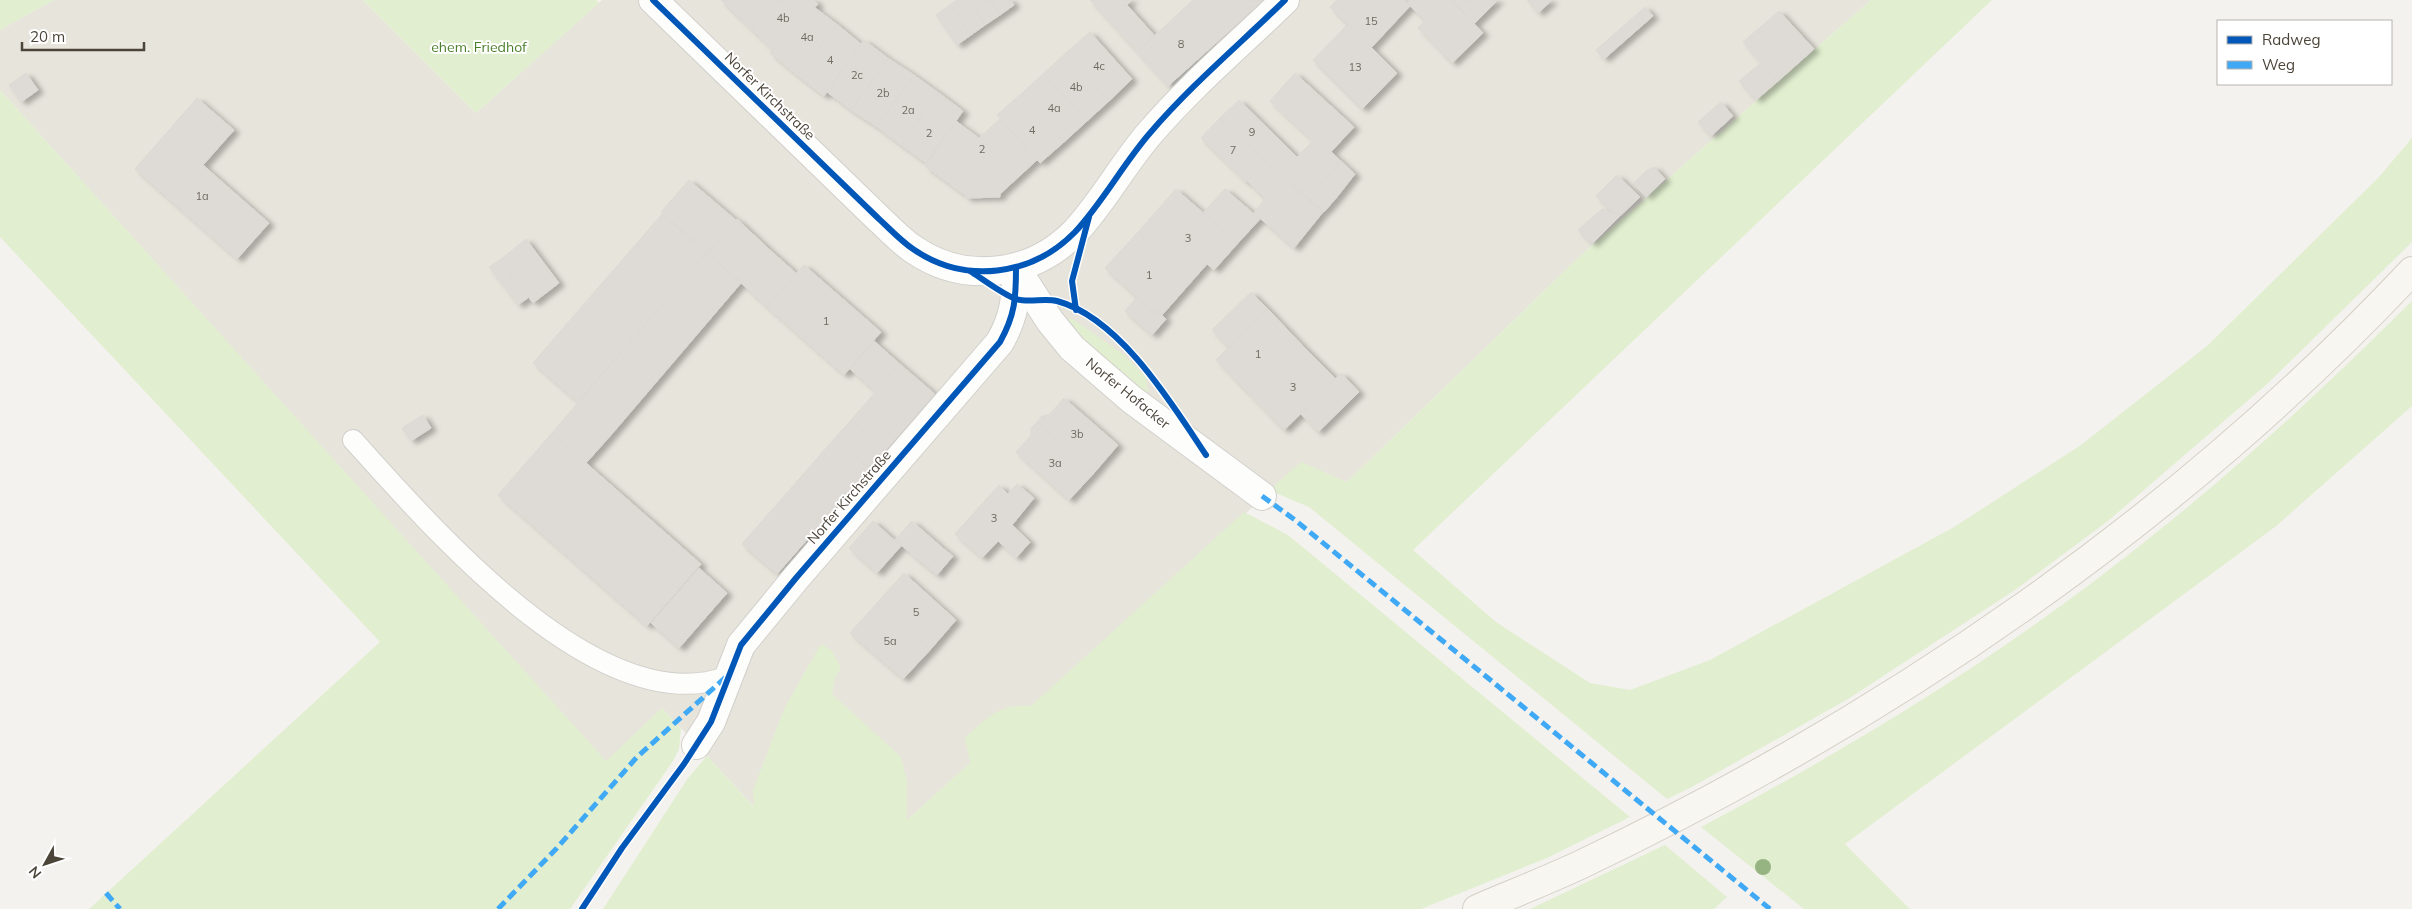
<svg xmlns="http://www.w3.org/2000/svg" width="2412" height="909" viewBox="0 0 2412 909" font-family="Mulish,sans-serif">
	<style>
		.residential { fill: #e7e4dc }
		.green { fill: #e1eecf }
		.building { fill: #dedbd6; stroke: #dcd9d4; filter: url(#shadow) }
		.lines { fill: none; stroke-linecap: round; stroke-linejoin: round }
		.lane-casing { stroke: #d2d0cb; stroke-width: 22 }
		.street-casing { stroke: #d2d0cb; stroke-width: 30 }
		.secondary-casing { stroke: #d3cfc5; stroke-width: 30 }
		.lane { stroke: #fdfdfc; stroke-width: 20 }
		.street { stroke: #fdfdfc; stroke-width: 28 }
		.secondary { stroke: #f7f6f1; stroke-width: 28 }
		.quiet { stroke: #3fa9f5; stroke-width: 5; stroke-dasharray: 10 5; stroke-linecap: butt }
		.cycleway-casing { stroke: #fff; stroke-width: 9 }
		.cycleway { stroke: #0057b8; stroke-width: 6 }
		.tree { fill: #96b382 }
		.labels { text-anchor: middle; stroke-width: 4; stroke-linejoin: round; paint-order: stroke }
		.number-label { font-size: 11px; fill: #706a61 }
		.park-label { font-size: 14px; fill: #4a7f2a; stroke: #fff }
		.street-label { font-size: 14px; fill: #4b4439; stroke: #fff }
	</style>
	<defs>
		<filter id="shadow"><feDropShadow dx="5.5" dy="3" stdDeviation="2.5" flood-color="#0004"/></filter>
	</defs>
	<rect width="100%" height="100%" fill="#f4f2ee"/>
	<!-- residential -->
	<polygon class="residential" points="54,0 363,0 476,113 602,0 1871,0 1580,256 1347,482 1301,463 831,889 662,708 606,762 0,90 0,30"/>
	<!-- green -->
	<g class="green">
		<polygon points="0,0 54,0 0,30"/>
		<polygon points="363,0 596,0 599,3 476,113"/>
		<polygon points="1871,0 1992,0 1413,550 1496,622 1590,683 1630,690 1710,660 1954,527 2081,445 2207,346 2379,177 2412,138 2412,242 2267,384 2108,521 2015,590 1848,699 1690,788 1667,799 1309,507 1269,490 1301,462 1347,482 1580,256"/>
		<polygon points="0,90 606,761 662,708 681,729 679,749 673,761 570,909 89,909 380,642 0,237"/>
		<path d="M 2412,301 L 2412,406 L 2275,527 L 1845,844 L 1910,909 L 1804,909 L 1701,827 C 1858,744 2009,651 2147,540 C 2241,466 2327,385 2412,301 Z"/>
		<polygon points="1071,318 1123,354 1146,377 1148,393 1132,387 1092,356 1067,320"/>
		<path d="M 1244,512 L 1288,535 L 1630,817 L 1547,858 L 1421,909 L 603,909 L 688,778 L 707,756 L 754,807 L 753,790 L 785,707 L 821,644 L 831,650 L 841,667 L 835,678 L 832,694 L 901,757 L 907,782 L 907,820 L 970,763 L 965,737 C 990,717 997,704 1031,706 Z"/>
		<polygon points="1665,845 1727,897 1714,909 1530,909"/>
	</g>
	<!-- building -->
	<g class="building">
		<polygon points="721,0 737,0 729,8"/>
		<polygon points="737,0 779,0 751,29 729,8"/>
		<polygon points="779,0 814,0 818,4 773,50 751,29"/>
		<polygon points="957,0 968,0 985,25 971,35 950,5"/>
		<polygon points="968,0 990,0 1000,15 985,25"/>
		<polygon points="990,0 1011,0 1014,5 1000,15"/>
		<polygon points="1090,0 1132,0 1109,21"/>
		<polygon points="1193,0 1264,0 1168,86 1137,52"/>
		<polygon points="1337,0 1404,0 1410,6 1371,48 1330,7"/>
		<polygon points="1410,0 1451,0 1483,33 1452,63 1418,28 1425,21 1407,3"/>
		<polygon points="1452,0 1468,0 1460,8"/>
		<polygon points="1468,0 1498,0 1474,24 1460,8"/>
		<polygon points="1527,0 1551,0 1551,1 1538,13"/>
		<polygon points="950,5 971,35 957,45 936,15"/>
		<polygon points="1127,5 1154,35 1137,52 1109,21"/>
		<polygon points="814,7 838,25 797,75 770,53"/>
		<polygon points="1645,7 1653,16 1604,59 1596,50"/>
		<polygon points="1779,11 1814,49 1777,82 1743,42"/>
		<polygon points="1348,24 1397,73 1362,109 1313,60"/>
		<polygon points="838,25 861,44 824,96 797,75"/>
		<polygon points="1090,32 1132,79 1109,101 1066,53"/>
		<polygon points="864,40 888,58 851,110 827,92"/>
		<polygon points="1066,53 1109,101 1087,121 1043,74"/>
		<polygon points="888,58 914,75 877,127 851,110"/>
		<polygon points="1761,63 1777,82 1756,100 1739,81"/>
		<polygon points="26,73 38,90 21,102 9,85"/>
		<polygon points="1295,73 1354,127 1328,155 1270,101"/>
		<polygon points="1043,74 1087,121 1064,142 1021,94"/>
		<polygon points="914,75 939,93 901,145 877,127"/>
		<polygon points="939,93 963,111 926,163 901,145"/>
		<polygon points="1021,94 1064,142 1040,163 997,115"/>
		<polygon points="197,98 234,130 203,165 269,223 237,259 135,169"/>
		<polygon points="1239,100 1284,144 1266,162 1219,119"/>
		<polygon points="1721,102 1733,116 1711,136 1698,122"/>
		<polygon points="1000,119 1037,160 1000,194 1000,197 966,198 966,196 925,166 956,121 979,138"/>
		<polygon points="1219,119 1266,162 1246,182 1201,138"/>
		<polygon points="1313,141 1328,155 1331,152 1341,161 1322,184 1337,197 1324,212 1266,162 1284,144 1297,157"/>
		<polygon points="1341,161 1355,174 1337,197 1322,184"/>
		<polygon points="1266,162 1323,212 1294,248 1254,213 1265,199 1247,181"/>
		<polygon points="1654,167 1665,179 1646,197 1633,184 1646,171"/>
		<polygon points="1617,175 1640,197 1621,215 1615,214 1596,196"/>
		<polygon points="689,180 736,220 707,253 661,212"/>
		<polygon points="1176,189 1238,243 1214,270 1207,264 1192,281 1138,232"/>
		<polygon points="1225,189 1260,219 1238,243 1203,213"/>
		<polygon points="1602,209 1621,215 1592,244 1578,230"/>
		<polygon points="662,214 707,253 578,402 533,363"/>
		<polygon points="737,219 770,250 742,283 707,253"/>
		<polygon points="1138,232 1192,281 1162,315 1157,311 1155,313 1105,268"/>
		<polygon points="526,239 559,283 533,303 500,260"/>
		<polygon points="770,250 797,274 767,307 741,283"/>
		<polygon points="707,253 741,283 611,435 576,405"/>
		<polygon points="500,260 513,276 502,284 489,267"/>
		<polygon points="804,265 881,332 844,375 767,307"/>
		<polygon points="513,276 529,297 518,305 502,284"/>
		<polygon points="1251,292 1268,309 1229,348 1212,330"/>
		<polygon points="1137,297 1155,313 1157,311 1166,319 1152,335 1125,311"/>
		<polygon points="1268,309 1302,345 1250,395 1216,360"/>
		<polygon points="874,341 900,364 876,392 850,369"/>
		<polygon points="1302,345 1336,379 1284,430 1250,395"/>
		<polygon points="900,364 935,394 886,450 851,420"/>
		<polygon points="1341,373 1359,392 1318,432 1301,414"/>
		<polygon points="1064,398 1118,445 1094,473 1037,422 1042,416 1049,415"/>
		<polygon points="576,405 611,435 586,463 552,433"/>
		<polygon points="423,415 431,428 411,441 402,428"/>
		<polygon points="851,420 886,450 869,469 835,438"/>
		<polygon points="1037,422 1094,473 1069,500 1016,452 1031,435 1031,428"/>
		<polygon points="552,433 701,564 647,626 498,495"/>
		<polygon points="835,438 869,469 834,509 799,479"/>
		<polygon points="799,479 834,509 777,574 742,544"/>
		<polygon points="1017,484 1034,498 1012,525 1030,542 1016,558 998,541 982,558 955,534 999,485 1008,494"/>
		<polygon points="873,521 901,546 877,573 849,548"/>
		<polygon points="912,521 944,549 928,568 895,540"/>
		<polygon points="944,549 953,556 937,575 928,568"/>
		<polygon points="699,568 727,593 679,648 651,623"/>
		<polygon points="904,573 956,620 930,650 877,603"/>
		<polygon points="877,603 930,650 903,679 850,633"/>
	</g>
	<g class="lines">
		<defs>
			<path id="lane" d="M 353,440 C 429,524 598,723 726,677"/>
			<g id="street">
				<path d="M 653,0 L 879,219 C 890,229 901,241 913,249 C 965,285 1032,276 1075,232 C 1103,202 1123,164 1150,133 C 1191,85 1240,44 1285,0"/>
				<polyline points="1016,268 1050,321 1072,348 1131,399 1262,496"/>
				<path d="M 696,745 L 711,722 L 741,645 L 796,578 L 1000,342 C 1015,315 1016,298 1016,268"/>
			</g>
			<path id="secondary" d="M 1477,909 C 1512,894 1548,880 1582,864 C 1890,717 2178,520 2412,271"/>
		</defs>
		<!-- lane casing -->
		<use href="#lane" class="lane-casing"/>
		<!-- street casing -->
		<use href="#street" class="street-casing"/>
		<!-- secondary casing -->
		<use href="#secondary" class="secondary-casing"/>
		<!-- lane -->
		<use href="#lane" class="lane"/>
		<!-- street -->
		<use href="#street" class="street"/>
		<!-- secondary -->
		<use href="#secondary" class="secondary"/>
		<!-- quiet -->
		<g class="quiet">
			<polyline points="1262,496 1295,520 1770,909"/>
			<polyline points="106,893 120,909"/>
			<polyline points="498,909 556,849 637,757 726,677"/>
		</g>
		<defs>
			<g id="cycleway">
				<path d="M 653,0 L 879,219 C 890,229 901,241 913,249 C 965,285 1032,276 1075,232 C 1103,202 1123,164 1150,133 C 1191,85 1240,44 1285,0"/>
				<path d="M 970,271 C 981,278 1005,296 1016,299 C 1028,303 1044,298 1057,301 C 1120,318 1172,404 1206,455"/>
				<polyline points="1076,310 1072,281 1089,217"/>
				<path d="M 582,909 L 622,848 L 684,764 L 711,722 L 741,645 L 796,578 L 1000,342 C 1015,315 1016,298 1016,268"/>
			</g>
		</defs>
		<!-- cycleway casing -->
		<use href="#cycleway" class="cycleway-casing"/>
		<!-- cycleway -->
		<use href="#cycleway" class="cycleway"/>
	</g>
	<!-- trees -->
	<circle class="tree" cx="1763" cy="867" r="8"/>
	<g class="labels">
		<!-- number labels -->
		<g class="number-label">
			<text x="783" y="22">4b</text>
			<text x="1371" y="25">15</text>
			<text x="807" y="41">4a</text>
			<text x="1181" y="48">8</text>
			<text x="830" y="64">4</text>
			<text x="1099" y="70">4c</text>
			<text x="1355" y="71">13</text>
			<text x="857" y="79">2c</text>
			<text x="1076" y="91">4b</text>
			<text x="883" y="97">2b</text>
			<text x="1054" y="112">4a</text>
			<text x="908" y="114">2a</text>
			<text x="1032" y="134">4</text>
			<text x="1252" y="136">9</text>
			<text x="929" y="137">2</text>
			<text x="982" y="153">2</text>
			<text x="1233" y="154">7</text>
			<text x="202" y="200">1a</text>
			<text x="1188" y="242">3</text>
			<text x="1149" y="279">1</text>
			<text x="826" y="325">1</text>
			<text x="1258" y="358">1</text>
			<text x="1293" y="391">3</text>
			<text x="1077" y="438">3b</text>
			<text x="1055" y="467">3a</text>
			<text x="994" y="522">3</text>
			<text x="916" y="616">5</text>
			<text x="890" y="645">5a</text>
		</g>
		<!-- park labels -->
		<g class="park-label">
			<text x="479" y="52">ehem. Friedhof</text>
		</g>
		<!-- street labels -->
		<g class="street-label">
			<text transform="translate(770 96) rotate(44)" y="5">Norfer Kirchstraße</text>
			<text transform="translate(1128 393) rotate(39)" y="5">Norfer Hofacker</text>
			<text transform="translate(849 497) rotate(-49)" y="5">Norfer Kirchstraße</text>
		</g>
	</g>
	<!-- legend -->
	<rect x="2217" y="20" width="175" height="65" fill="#ffffff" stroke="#b7b4b0"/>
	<rect x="2227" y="36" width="25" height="8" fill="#0057b8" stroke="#b7b4b0"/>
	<text x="2262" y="45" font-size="15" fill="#4b4439">Radweg</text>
	<rect x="2227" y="61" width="25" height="8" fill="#3fa9f5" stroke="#b7b4b0"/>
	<text x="2262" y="70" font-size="15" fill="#4b4439">Weg</text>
	<!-- north arrow -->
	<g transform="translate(45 864) rotate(230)" stroke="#ffffff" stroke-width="4" paint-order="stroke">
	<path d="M0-4L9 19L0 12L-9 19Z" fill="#4b4439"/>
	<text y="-8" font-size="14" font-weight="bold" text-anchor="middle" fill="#4b4439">N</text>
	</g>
	<!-- scale -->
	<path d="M22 42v8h122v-8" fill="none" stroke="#4b4439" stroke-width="2.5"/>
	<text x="30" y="42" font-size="15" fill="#4b4439" stroke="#ffffff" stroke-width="4" paint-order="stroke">20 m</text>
</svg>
